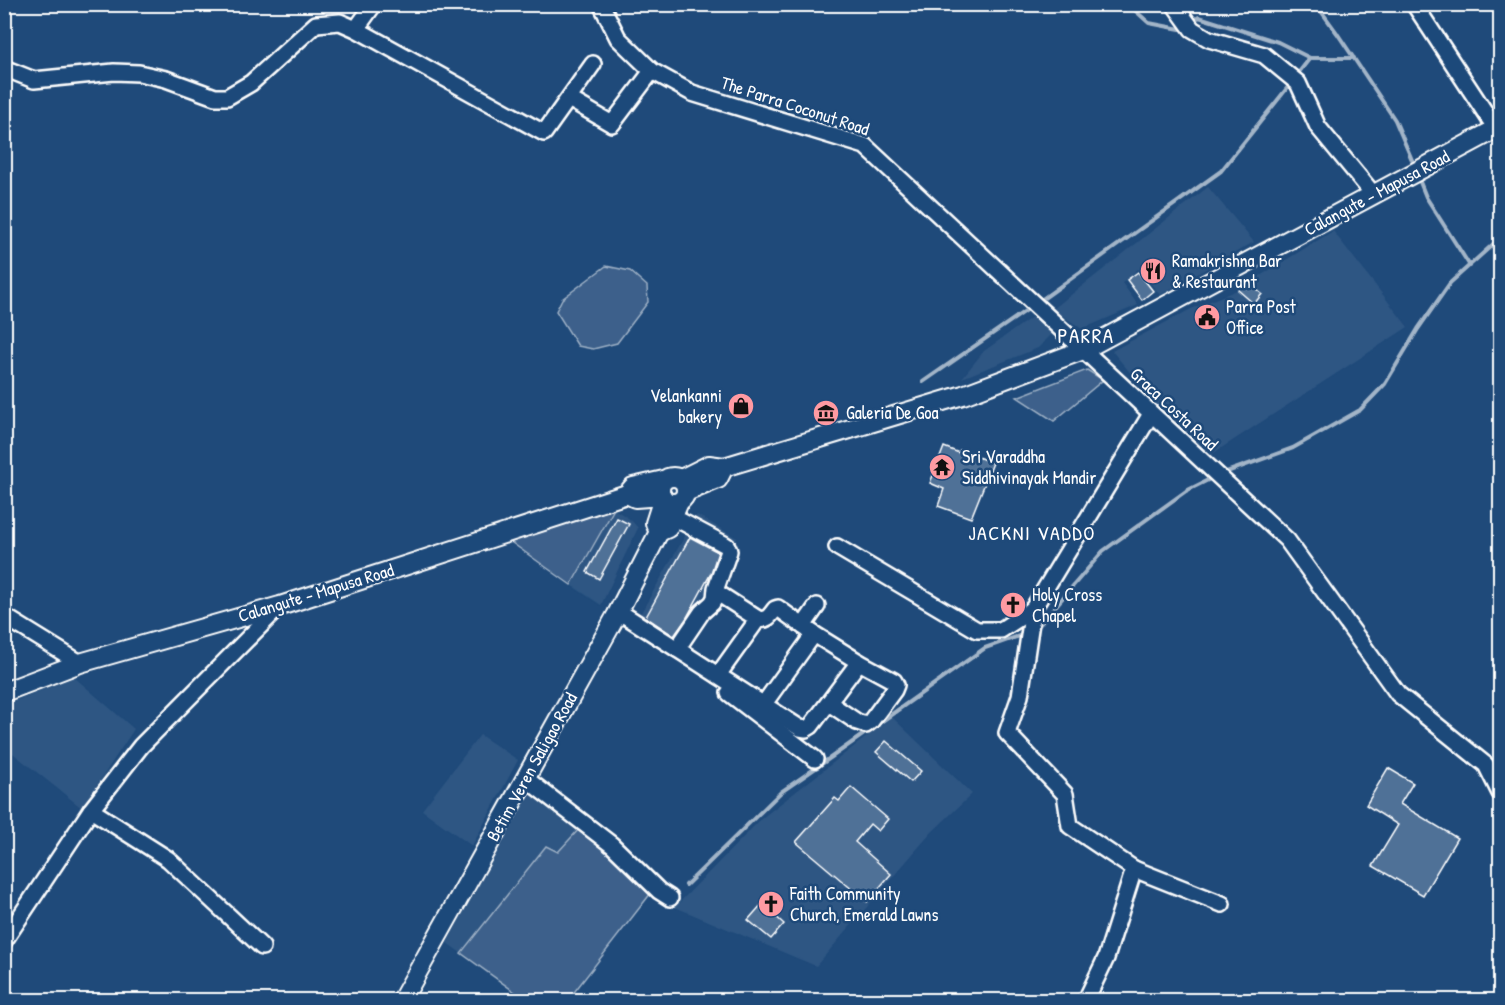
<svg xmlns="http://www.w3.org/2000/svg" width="1505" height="1005" viewBox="0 0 1505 1005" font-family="'Patrick Hand',sans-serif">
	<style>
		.built { fill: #2e5683 }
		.green { fill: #3c618b; stroke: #9eb0c5; stroke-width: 1.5 }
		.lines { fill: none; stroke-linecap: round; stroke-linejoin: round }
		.stream { stroke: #a3b5c8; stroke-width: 4 }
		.building { fill: #507197; stroke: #fff; stroke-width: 1.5 }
		.minor-casing { stroke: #fff; stroke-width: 20 }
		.major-casing { stroke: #fff; stroke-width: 22 }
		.minor { stroke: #1f4a7a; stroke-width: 15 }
		.major { stroke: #1f4a7a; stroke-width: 18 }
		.labels { text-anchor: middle; stroke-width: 5; stroke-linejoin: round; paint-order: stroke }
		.street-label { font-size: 18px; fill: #fff; stroke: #1f4a7a }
		.poi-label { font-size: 18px; fill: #fff; stroke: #1f4a7a; text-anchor: start }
		.neighbourhood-label { font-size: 20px; letter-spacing: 1.5px; fill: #fff; stroke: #1f4a7a }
		.quarter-label { font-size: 21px; letter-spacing: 1.5px; fill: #fff; stroke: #1f4a7a }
	</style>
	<rect width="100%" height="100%" fill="#1f4a7a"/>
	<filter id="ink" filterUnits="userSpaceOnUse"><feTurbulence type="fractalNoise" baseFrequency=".0167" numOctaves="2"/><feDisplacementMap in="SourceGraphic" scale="12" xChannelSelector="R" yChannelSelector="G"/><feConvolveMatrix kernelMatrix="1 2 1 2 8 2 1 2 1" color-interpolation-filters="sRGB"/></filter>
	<g filter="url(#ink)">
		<!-- built -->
		<g class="built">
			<polygon points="1208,187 1254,242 1160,295 1138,269 1122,283 1138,305 1082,329 1053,309"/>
			<polygon points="1333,231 1408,327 1209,456 1154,401 1112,351 1191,309 1237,290"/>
			<polygon points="1035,315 1054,332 1038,348 962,378 984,351"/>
			<polygon points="614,509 631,520 638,528 601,605 571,585"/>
			<polygon points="697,515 737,538 672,650 634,625"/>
			<polygon points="74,677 134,729 82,808 5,747 5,705"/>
			<polygon points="892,717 972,794 930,834 816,966 675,907 762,818"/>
			<polygon points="480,735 518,760 472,846 422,810"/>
			<polygon points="531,786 580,828 558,852 546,846 461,953 447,943"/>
		</g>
		<!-- green -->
		<g class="green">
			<polygon points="606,266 630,271 647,286 648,302 617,343 593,349 578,346 556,311 562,299"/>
			<polygon points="1087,370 1103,380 1054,421 1017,397"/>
			<polygon points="614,509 571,585 508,540"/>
			<polygon points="580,828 651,893 568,1000 526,1000 461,953 546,846 558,852"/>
		</g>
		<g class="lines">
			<!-- stream -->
			<g class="stream">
				<polyline points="1128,4 1149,23 1180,29 1185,26"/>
				<polyline points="1316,4 1337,33 1395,120 1415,167"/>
				<polyline points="1191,22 1199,17 1278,42 1310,58 1354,58"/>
				<polyline points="1296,76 1310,58"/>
				<polyline points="1418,177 1426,197 1470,266"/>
				<polyline points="1037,303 1221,171 1292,82"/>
				<polyline points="923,382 1031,307"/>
				<polyline points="1221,474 1293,448 1360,410 1385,384 1418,329 1450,283 1500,238"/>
				<polyline points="1035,630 1103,551 1186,491 1214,477"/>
				<polyline points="686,885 781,792 833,756 985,648 1025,634"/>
			</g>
		</g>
		<!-- building -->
		<g class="building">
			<polygon points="1138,272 1153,291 1142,300 1127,280"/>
			<polygon points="1246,281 1262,294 1254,304 1238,290"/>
			<polygon points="944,447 959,453 960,450 993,463 971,518 938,506 944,489 930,483"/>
			<polygon points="617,518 629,524 599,579 587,572"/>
			<polygon points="690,537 718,552 711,573 686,619 674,636 646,617"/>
			<polygon points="1011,595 1023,602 1021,605 1010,613 1003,608"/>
			<polygon points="886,741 921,771 911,782 876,752"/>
			<polygon points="1388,768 1413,783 1400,804 1457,838 1423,895 1373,866 1398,825 1366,805"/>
			<polygon points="851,787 888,819 878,831 870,824 855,842 891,874 867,902 796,842 835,798 839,801"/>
			<polygon points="762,904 784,924 771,939 748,920"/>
		</g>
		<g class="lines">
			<defs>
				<g id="minor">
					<polyline points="601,4 618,38 652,71 692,93 865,146 1287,540 1398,694 1486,765 1500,793"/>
					<polyline points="1174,4 1192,29 1209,39 1264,55 1298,83 1318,127 1374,195"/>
					<polyline points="1414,4 1496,129"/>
					<polyline points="356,29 374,4"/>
					<polyline points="4,68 34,80 114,72 139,73 166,79 215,97 227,97 251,83 316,24 340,22 356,29 544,133 593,64"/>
					<polyline points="569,99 612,124 652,71"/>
					<polyline points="673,517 724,544 727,546 729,551 716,588 715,598 712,603 702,612 677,649"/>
					<polyline points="837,547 977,630 1001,630 1033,609"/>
					<polyline points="716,592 758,619 718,675"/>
					<polyline points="618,611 800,728 806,729 811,726 859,662"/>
					<polyline points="4,616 80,663"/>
					<path d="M 758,619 C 767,621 770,616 775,609 L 778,608 L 814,634 L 859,662 L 894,681 L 896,685 L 894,690 L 871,721 L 866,725 L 857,722 L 829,703"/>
					<polyline points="803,626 817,606"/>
					<polyline points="729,693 815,759"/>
					<polyline points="763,705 814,634"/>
					<polyline points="525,778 612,845 659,891 670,898"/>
					<polyline points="91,810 168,859 262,947"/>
					<polyline points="1134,869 1222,904"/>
					<polyline points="4,941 91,810 141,746 280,606"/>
					<polyline points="1086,1000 1106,958 1134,869 1070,826 1065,794 1007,733 1020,696 1033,609 1151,414"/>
				</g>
				<g id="major">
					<polyline points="724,467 963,395 1083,350 1496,129 1500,128"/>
					<circle cx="673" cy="490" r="13"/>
					<polyline points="681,479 709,465 724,467 718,479 686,492"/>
					<polyline points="662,496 635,498 627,494 633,487 664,480"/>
					<polyline points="663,498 655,523 659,532 668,528 679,502"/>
					<polyline points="4,692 80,663 280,606 627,494"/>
					<polyline points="402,1000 616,616 659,532"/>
				</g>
			</defs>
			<!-- minor casing -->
			<use href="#minor" class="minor-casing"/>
			<!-- major casing -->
			<use href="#major" class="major-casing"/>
			<!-- minor -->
			<use href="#minor" class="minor"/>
			<!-- major -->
			<use href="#major" class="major"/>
		</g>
	</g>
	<!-- icons -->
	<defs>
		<symbol id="restaurant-disc" viewBox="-11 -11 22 22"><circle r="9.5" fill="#ff9aa2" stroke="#1f4a7a"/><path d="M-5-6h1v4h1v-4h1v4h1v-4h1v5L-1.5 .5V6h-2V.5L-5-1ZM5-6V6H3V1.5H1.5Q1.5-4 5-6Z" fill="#111"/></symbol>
		<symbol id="civic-disc" viewBox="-11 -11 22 22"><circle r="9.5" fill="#ff9aa2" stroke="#1f4a7a"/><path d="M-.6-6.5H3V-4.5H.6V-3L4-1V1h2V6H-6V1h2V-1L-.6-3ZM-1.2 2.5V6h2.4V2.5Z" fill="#111"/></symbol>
		<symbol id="shop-disc" viewBox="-11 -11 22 22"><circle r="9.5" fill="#ff9aa2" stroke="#1f4a7a"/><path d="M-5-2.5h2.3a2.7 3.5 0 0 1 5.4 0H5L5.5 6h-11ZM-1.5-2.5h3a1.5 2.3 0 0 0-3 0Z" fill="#111"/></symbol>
		<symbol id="museum-disc" viewBox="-11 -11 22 22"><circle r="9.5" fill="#ff9aa2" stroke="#1f4a7a"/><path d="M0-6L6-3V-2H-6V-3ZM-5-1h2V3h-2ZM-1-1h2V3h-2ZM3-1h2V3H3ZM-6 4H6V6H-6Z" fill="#111"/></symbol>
		<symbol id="temple-disc" viewBox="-11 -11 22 22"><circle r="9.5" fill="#ff9aa2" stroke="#1f4a7a"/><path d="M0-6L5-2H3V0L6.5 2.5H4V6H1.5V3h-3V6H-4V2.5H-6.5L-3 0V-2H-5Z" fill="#111"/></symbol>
		<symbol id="church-disc" viewBox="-11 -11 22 22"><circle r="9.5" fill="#ff9aa2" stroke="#1f4a7a"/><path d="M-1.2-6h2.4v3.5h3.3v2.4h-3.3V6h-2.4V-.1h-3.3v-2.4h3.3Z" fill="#111"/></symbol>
	</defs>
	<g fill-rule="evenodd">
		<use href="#restaurant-disc" x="1138" y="256" width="30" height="30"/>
		<use href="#civic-disc" x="1192" y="302" width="30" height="30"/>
		<use href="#shop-disc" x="726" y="391" width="30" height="30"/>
		<use href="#museum-disc" x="811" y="398" width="30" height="30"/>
		<use href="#temple-disc" x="927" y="452" width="30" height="30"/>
		<use href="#church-disc" x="998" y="590" width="30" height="30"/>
		<use href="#church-disc" x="756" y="889" width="30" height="30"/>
	</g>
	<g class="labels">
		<!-- street labels -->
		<g class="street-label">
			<text transform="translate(795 106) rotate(18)" y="6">The Parra Coconut Road</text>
			<text transform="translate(1377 193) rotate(-28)" y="6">Calangute - Mapusa Road</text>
			<text transform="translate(1174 409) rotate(43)" y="6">Graca Costa Road</text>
			<text transform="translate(316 593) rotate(-17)" y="6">Calangute - Mapusa Road</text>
			<text transform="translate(532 767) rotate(-61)" y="6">Betim Veren Saligao Road</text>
		</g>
		<!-- poi labels -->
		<g class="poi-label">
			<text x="1172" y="267">Ramakrishna Bar<tspan x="1172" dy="21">&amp; Restaurant</tspan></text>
			<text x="1226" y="313">Parra Post<tspan x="1226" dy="21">Office</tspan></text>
			<text x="722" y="402" text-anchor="end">Velankanni<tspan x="722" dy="21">bakery</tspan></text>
			<text x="846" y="419">Galeria De Goa</text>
			<text x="962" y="463">Sri Varaddha<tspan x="962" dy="21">Siddhivinayak Mandir</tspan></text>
			<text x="1032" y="601">Holy Cross<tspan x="1032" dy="21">Chapel</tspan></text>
			<text x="790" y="900">Faith Community<tspan x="790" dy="21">Church, Emerald Lawns</tspan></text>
		</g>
		<!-- neighbourhood labels -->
		<g class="neighbourhood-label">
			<text x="1032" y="540">JACKNI VADDO</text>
		</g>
		<!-- quarter labels -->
		<g class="quarter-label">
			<text x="1086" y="343">PARRA</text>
		</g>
	</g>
	<!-- margin -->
	<rect width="1505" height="1005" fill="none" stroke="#1f4a7a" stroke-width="24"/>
	<rect x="12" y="12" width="1481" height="981" fill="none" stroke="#fff" stroke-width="2" filter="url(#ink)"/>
</svg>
